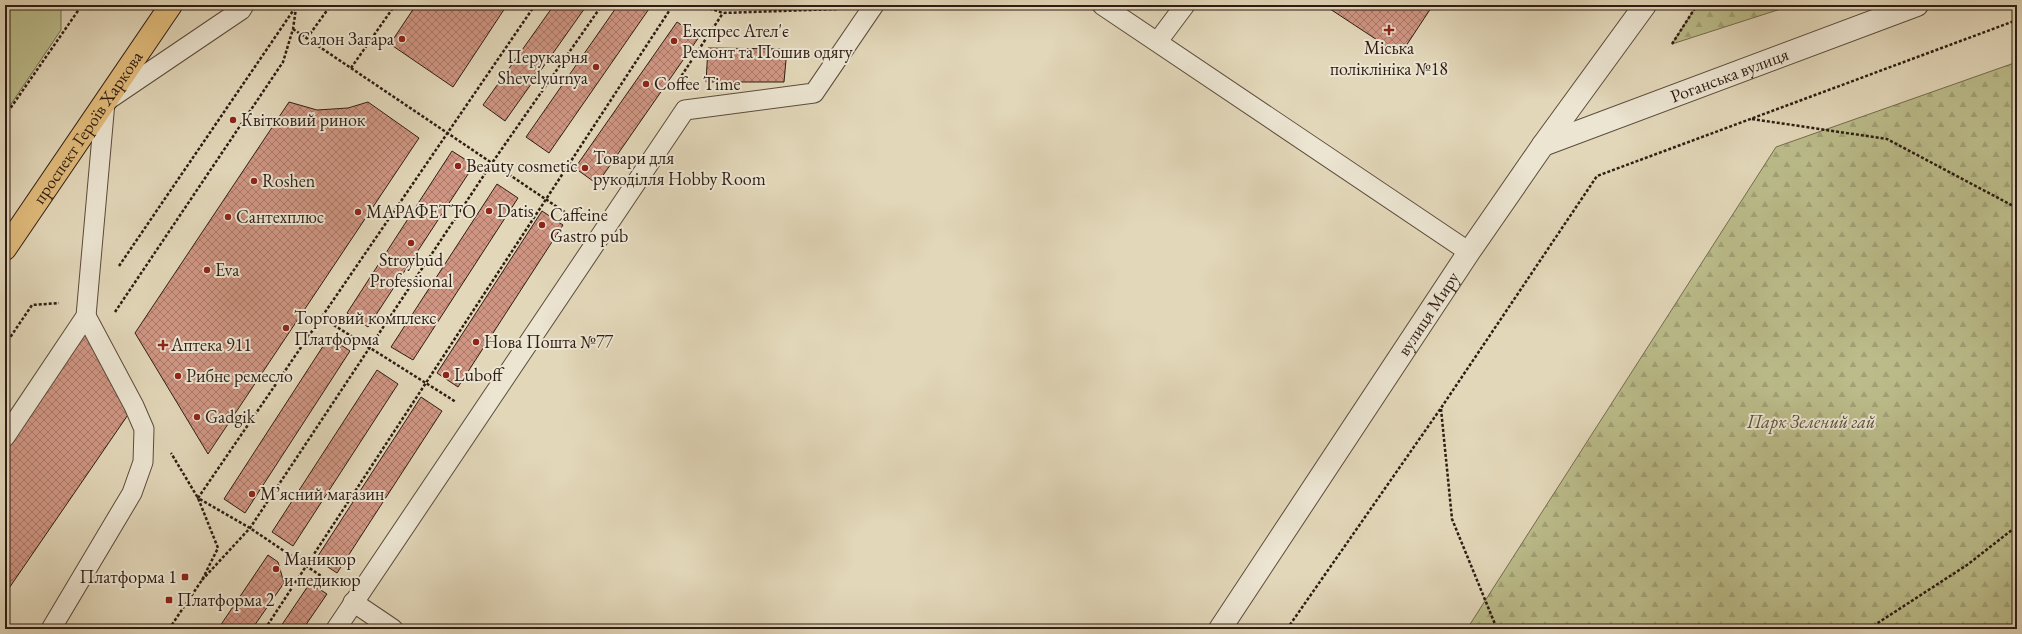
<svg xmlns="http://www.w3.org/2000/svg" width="2022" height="634" viewBox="0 0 2022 634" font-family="'EB Garamond',serif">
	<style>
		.green { fill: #bbbc8a; stroke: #746c4e }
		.forest { fill: url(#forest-firs); stroke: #746c4e }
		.building { fill: url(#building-cross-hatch); stroke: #2e1d13 }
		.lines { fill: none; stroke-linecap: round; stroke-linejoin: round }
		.service-casing { stroke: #5b4c3c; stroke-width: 21 }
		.tertiary-casing { stroke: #5b4c3c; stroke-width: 24 }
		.primary-casing { stroke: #2e1d13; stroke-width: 24 }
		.path { stroke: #2e1d13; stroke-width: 2.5; stroke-dasharray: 3 2; stroke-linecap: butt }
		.service { stroke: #ece5d2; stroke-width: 19 }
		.tertiary { stroke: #ece5d2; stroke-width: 22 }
		.primary { stroke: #e1bc7c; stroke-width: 22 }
		.poi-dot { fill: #8f2418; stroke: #ece5d2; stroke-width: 1.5 }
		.labels { text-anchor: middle; stroke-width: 4; stroke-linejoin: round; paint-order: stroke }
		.poi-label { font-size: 18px; fill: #2e1d13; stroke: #ece5d2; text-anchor: start }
		.street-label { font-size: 18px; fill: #2e1d13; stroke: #ece5d2 }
		.park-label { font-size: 18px; font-style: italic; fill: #584d37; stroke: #ece5d2 }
	</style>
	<defs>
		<pattern id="forest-firs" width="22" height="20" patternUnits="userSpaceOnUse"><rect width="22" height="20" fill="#bbbc8a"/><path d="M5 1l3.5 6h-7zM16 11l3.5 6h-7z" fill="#a1a176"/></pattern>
		<pattern id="building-cross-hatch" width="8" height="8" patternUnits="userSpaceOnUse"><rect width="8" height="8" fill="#cf9582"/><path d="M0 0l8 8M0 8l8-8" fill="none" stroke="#a87969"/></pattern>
	</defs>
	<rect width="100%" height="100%" fill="#e2d7b9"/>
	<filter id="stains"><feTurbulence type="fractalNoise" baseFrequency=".005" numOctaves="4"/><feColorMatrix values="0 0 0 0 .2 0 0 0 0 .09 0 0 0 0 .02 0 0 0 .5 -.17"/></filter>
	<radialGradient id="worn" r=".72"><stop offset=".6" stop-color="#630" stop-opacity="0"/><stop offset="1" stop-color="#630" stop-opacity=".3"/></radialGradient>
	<!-- green -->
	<polygon class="green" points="5,5 61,5 61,30 5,113"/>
	<!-- forest -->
	<g class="forest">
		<polygon points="1697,5 1793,5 1672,44"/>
		<polygon points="2017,62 2017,629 1467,629 1776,147"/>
	</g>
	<!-- building -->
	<g class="building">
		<polygon points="416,5 507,5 453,87 390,44"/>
		<polygon points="554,5 587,5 505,121 483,105"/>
		<polygon points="618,5 651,6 549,153 526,137"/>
		<polygon points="1324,5 1433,5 1400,55"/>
		<polygon points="677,22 699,37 597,184 575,168"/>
		<polygon points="708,48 787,49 784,82 706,82"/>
		<polygon points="289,102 317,110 348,108 368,102 419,138 208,454 135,333"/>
		<polygon points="452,151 474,165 368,327 347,313"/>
		<polygon points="497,184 518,198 413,360 391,347"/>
		<polygon points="542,211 563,225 458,387 437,373"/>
		<polygon points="86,316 134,406 5,594 5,437"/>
		<polygon points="329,337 350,351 245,513 224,499"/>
		<polygon points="377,370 398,384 293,546 272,532"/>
		<polygon points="421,397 442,411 337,573 316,559"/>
		<polygon points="268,555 278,562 284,583 252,629 218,629"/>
		<polygon points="310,583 327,594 303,629 279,629"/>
	</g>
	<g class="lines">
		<defs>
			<g id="service">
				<polyline points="1102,5 1469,252"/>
				<polyline points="1158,41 1185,5"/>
				<polyline points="5,437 86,316 105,102 241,10 244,5"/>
				<polyline points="353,602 393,629"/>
				<polyline points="51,629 132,493 143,462 144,429 134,406 86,316"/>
				<polyline points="336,629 685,110 814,93 874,5"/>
			</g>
			<g id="tertiary">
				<path id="s1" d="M 1543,145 L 1917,5"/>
				<path id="s2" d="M 1220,629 L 1469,252 L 1543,145 L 1645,5"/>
			</g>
			<g id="primary">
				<path id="s3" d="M 5,249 L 171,5"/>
			</g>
		</defs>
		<!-- service casing -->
		<use href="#service" class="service-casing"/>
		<!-- tertiary casing -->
		<use href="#tertiary" class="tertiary-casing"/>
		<!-- primary casing -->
		<use href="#primary" class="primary-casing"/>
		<!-- path -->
		<g class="path">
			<polyline points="700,5 723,13 838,9"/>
			<polyline points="293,29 578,221"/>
			<polyline points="307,38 331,5"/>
			<polyline points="1672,44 1697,5"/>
			<polyline points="351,68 395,5"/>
			<polyline points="676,84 723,13"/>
			<polyline points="5,116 82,5"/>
			<polyline points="1752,119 1887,139 2017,208"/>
			<polyline points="119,266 297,5"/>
			<polyline points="115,312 283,62 293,29 296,8"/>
			<polyline points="321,317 456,402"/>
			<polyline points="5,345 32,305 59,303"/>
			<polyline points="1441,409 1452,519 1497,629"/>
			<polyline points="202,580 250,528 492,163 602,5"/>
			<polyline points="333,584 250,528 198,498 535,5"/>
			<polyline points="169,629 202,580 218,548 198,498 171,453"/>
			<polyline points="265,629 673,5"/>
			<polyline points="1287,629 1441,408 1597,176 2017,20"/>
			<polyline points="1859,629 1870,628 1967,565 2017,526"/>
		</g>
		<!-- service -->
		<use href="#service" class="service"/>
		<!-- tertiary -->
		<use href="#tertiary" class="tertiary"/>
		<!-- primary -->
		<use href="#primary" class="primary"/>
	</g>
	<!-- markers -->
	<g class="poi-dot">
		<path d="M1387 24h4v4h4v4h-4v4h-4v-4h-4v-4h4z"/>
		<circle cx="402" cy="39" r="4"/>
		<circle cx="674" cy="41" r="4"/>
		<circle cx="596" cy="67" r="4"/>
		<circle cx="646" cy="84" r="4"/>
		<circle cx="233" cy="120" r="4"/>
		<circle cx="458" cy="166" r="4"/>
		<circle cx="585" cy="168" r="4"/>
		<circle cx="254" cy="181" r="4"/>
		<circle cx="489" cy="211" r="4"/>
		<circle cx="358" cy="212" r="4"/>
		<circle cx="228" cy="217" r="4"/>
		<circle cx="542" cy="225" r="4"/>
		<circle cx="411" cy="243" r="4"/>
		<circle cx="207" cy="270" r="4"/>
		<circle cx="286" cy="328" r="4"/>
		<circle cx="476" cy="342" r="4"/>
		<path d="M161 339h4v4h4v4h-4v4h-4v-4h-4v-4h4z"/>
		<circle cx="446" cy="375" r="4"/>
		<circle cx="178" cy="376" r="4"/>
		<circle cx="197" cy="417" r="4"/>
		<circle cx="252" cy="494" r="4"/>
		<circle cx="276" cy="569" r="4"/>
		<rect x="181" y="573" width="8" height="8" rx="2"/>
		<rect x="165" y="596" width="8" height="8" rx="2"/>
	</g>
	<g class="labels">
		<!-- poi labels -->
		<g class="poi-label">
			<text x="682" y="37">Експрес Ател'є<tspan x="682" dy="21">Ремонт та Пошив одягу</tspan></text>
			<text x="394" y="45" text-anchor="end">Салон Загара</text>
			<text x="1389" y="54" text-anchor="middle">Міська<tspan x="1389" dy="21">поліклініка №18</tspan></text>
			<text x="588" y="63" text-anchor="end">Перукарня<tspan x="588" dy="21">Shevelyurnya</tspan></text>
			<text x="654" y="90">Coffee Time</text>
			<text x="241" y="126">Квітковий ринок</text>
			<text x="593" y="164">Товари для<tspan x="593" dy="21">рукоділля Hobby Room</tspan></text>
			<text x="466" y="172">Beauty cosmetic</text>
			<text x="262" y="187">Roshen</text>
			<text x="497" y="217">Datis</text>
			<text x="366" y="218">МАРАФЕТТО</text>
			<text x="550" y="221">Caffeine<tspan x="550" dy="21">Gastro pub</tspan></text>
			<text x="236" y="223">Сантехплюс</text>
			<text x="411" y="266" text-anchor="middle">Stroybud<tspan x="411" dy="21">Professional</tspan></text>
			<text x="215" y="276">Eva</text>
			<text x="294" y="324">Торговий комплекс<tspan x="294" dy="21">Платформа</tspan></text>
			<text x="484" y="348">Нова Пошта №77</text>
			<text x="171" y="351">Аптека 911</text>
			<text x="454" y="381">Luboff</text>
			<text x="186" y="382">Рибне ремесло</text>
			<text x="205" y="423">Gadgik</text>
			<text x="260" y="500">Мʼясний магазин</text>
			<text x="284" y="565">Маникюр<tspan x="284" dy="21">и педикюр</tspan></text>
			<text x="177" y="583" text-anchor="end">Платформа 1</text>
			<text x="177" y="606">Платформа 2</text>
		</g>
		<!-- street labels -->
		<g class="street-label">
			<text dy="6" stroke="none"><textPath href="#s1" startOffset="199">Роганська вулиця</textPath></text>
			<text dy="6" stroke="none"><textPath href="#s3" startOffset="147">проспект Героїв Харкова</textPath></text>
			<text dy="6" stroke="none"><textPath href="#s2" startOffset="378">вулиця Миру</textPath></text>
		</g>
		<!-- park labels -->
		<g class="park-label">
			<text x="1811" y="428">Парк Зелений гай</text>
		</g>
	</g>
	<!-- margin -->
	<rect width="2022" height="634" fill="none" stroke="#e2d7b9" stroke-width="20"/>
	<rect x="6" y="6" width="2010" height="622" fill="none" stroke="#2e1d13" stroke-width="2"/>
	<rect x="10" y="10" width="2002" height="614" fill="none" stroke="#2e1d13"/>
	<rect width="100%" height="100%" filter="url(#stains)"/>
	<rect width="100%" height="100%" fill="url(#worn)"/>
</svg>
